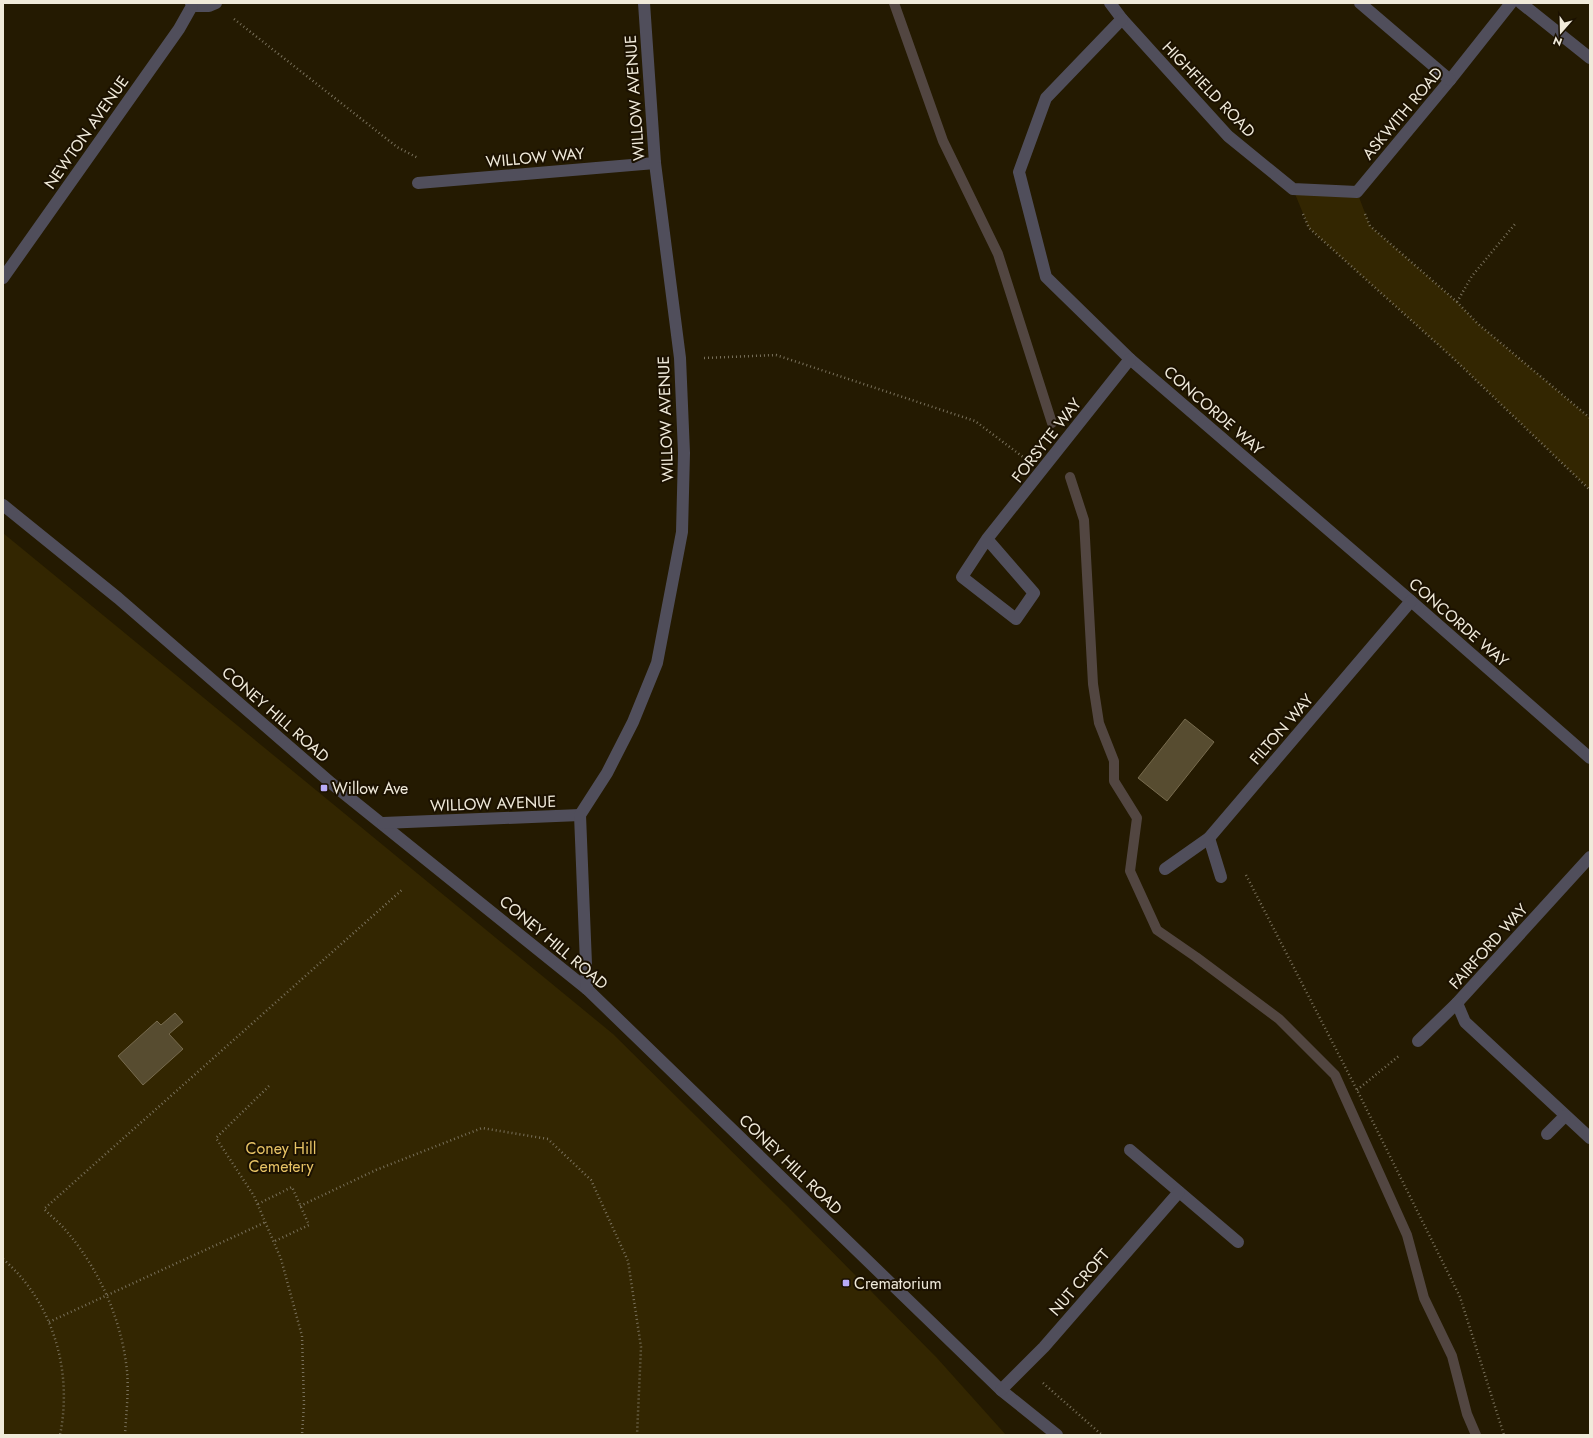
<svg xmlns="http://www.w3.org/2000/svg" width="1593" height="1438" viewBox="0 0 1593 1438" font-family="Jost,sans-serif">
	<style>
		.green { fill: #332601 }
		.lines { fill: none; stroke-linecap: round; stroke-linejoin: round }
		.stream { stroke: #524641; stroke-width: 10 }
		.building { fill: #574c30; stroke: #776b4e }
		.path { stroke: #79715c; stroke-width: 2.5; stroke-dasharray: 1 3; stroke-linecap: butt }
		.minor { stroke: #504e5b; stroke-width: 12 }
		.poi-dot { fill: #b8abf7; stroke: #1b1100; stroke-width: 1.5 }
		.labels { text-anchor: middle; stroke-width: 4; stroke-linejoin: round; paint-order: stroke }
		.street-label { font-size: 16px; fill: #f0eada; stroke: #1b1100 }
		.poi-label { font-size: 16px; fill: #f0eada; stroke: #1b1100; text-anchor: start }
		.park-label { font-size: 16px; fill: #e7c365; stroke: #1b1100 }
	</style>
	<rect width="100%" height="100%" fill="#241a01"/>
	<!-- green -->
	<g class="green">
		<polygon points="1293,189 1357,192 1370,226 1457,302 1477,323 1590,418 1590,490 1453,358 1309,228"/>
		<polygon points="3,533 613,1034 787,1206 937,1358 1006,1435 3,1435"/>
	</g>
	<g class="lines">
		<!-- stream -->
		<g class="stream">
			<polyline points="894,3 943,141 998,254 1052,423"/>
			<polyline points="1070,477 1084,520 1093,684 1099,723 1114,761 1114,781 1137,818 1130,871 1157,930 1196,957 1279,1019 1335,1075 1407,1235 1424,1298 1452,1356 1467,1414 1476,1435"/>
		</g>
	</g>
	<!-- building -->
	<g class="building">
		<polygon points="1185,719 1214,742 1167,801 1138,778"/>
		<polygon points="175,1013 183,1022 169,1034 183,1049 143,1085 118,1056 157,1021 161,1025"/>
	</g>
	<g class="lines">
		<!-- path -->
		<g class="path">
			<polyline points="234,19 397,147 418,158"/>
			<polyline points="1303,214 1309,228 1453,358 1590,490"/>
			<polyline points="1365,214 1370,226 1457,302 1477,323 1590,418"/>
			<polyline points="1457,302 1472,276 1515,224"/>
			<polyline points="704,358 776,355 975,421 1023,457"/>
			<polyline points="1246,875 1357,1090 1460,1297 1504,1435"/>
			<polyline points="269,1086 216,1138 254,1196 281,1259 302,1336 304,1404 302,1435"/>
			<polyline points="1357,1090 1400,1055"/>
			<polyline points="258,1204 292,1187 309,1225 275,1241"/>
			<polyline points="300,1206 376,1170 482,1128 548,1139 591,1180 628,1261 641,1347 637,1435"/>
			<path d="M 3,1259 C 53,1302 73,1371 60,1435"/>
			<polyline points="49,1322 266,1222"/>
			<polyline points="1043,1383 1102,1435"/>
			<path d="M 125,1435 C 126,1414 129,1392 127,1371 C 122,1321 100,1271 68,1233 C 61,1224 52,1217 44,1209 L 403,889"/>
		</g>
		<!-- minor -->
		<g class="minor">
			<polyline points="1110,3 1122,19 1228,136 1293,189 1357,192 1450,80 1511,3"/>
			<polyline points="1360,3 1450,80"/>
			<polyline points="1521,3 1590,58"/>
			<polyline points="192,6 209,6 216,3"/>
			<polyline points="1122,19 1046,98 1019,172 1046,277 1130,359 1411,601 1590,758"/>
			<polyline points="418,183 655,163"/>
			<polyline points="3,278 179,29 192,6 191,3"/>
			<polyline points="3,505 118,598 331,783 587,989 1001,1390 1057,1435"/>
			<polyline points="987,539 1034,593 1016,619 962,577 987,539 1130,359"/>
			<polyline points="383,823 580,815"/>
			<polyline points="1209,838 1221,877"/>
			<polyline points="1590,857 1457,1003 1465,1022 1590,1138"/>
			<polyline points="1165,869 1209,838 1411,601"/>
			<polyline points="587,989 580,815 607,773 633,722 657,663 682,532 684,453 680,358 655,163 644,3"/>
			<polyline points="1418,1041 1457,1003"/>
			<polyline points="1547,1134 1565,1116"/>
			<polyline points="1130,1150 1238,1242"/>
			<polyline points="1001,1390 1044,1347 1179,1192"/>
		</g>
	</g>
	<!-- markers -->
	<g class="poi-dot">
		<rect x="320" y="784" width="8" height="8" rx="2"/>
		<rect x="842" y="1279" width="8" height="8" rx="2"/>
	</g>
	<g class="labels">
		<!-- street labels -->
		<g class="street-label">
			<text transform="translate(1209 89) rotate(46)" y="6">HIGHFIELD ROAD</text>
			<text transform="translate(634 98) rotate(-94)" y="6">WILLOW AVENUE</text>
			<text transform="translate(1402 113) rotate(-50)" y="6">ASKWITH ROAD</text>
			<text transform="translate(86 132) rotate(-55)" y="6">NEWTON AVENUE</text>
			<text transform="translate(535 157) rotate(-5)" y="6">WILLOW WAY</text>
			<text transform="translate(1214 410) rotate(41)" y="6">CONCORDE WAY</text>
			<text transform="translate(665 419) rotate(-92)" y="6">WILLOW AVENUE</text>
			<text transform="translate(1046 440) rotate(-52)" y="6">FORSYTE WAY</text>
			<text transform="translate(1459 622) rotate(41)" y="6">CONCORDE WAY</text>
			<text transform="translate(276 714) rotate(41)" y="6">CONEY HILL ROAD</text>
			<text transform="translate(1281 729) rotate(-49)" y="6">FILTON WAY</text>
			<text transform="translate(493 803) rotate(-2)" y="6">WILLOW AVENUE</text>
			<text transform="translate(554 942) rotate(40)" y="6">CONEY HILL ROAD</text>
			<text transform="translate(1488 946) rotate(-48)" y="6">FAIRFORD WAY</text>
			<text transform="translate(791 1164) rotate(44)" y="6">CONEY HILL ROAD</text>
			<text transform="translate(1079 1282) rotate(-49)" y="6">NUT CROFT</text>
		</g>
		<!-- poi labels -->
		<g class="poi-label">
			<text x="332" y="794">Willow Ave</text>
			<text x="854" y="1289">Crematorium</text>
		</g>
		<!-- park labels -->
		<g class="park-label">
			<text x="281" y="1154">Coney Hill<tspan x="281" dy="18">Cemetery</tspan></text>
		</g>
	</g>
	<!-- border -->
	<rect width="1593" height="1438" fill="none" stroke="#f0eada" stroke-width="8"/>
	<!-- north arrow -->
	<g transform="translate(1561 32) rotate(200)" stroke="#1b1100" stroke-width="3" paint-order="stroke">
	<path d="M0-3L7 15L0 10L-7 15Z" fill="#f0eada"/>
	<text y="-6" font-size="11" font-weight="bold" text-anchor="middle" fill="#f0eada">N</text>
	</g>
</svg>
